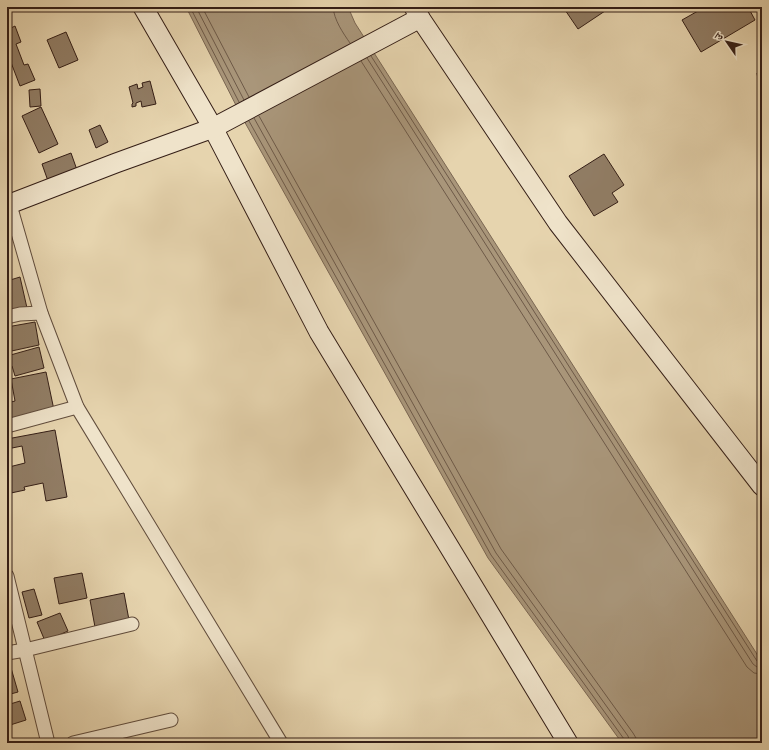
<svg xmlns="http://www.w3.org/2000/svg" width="769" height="750" viewBox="0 0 769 750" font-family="Vollkorn,'Noto Serif Devanagari',serif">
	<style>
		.water { fill: #a9967a; stroke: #7a6652 }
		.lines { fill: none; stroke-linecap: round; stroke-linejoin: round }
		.shore { stroke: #6e5a48; stroke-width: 1 }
		.building { fill: #917d65; stroke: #341e16 }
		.street-casing { stroke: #604c3c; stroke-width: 15 }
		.secondary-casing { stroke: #341e16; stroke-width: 21 }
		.street { stroke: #efe3ca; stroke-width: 13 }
		.secondary { stroke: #efe3ca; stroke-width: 19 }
	</style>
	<rect width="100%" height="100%" fill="#e6d4ae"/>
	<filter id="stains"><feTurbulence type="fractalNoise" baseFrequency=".005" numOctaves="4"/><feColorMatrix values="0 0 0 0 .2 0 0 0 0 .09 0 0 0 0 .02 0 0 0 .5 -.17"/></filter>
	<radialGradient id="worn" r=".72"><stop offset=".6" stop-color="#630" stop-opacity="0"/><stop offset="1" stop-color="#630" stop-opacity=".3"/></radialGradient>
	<!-- water -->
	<polygon class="water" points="186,7 348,7 355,23 762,662 762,743 622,743 488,558 243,119"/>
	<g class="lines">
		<!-- shore -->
		<g class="shore">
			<polyline points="190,7 239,102"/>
			<polyline points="196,7 244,100"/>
			<polyline points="202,7 249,97"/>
			<path d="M 333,7 C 334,20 343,33 350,43"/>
			<polyline points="371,56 757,661 759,663 762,663"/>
			<polyline points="367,58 753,664 757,667 762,668"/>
			<polyline points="361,61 747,667 754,673 762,674"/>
			<polyline points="259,116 501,549 633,733 636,738 636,743"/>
			<polyline points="254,118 496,553 628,736 630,743"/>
			<polyline points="249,121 491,555 624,739 625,743"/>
		</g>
	</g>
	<!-- building -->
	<g class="building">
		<polygon points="563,7 611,7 578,29"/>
		<polygon points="705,7 748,7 755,20 701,52 682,20"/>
		<polygon points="7,18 11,28 15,26 21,42 16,44 24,65 28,64 35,80 20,86 7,52"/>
		<polygon points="66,32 78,60 59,68 47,40"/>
		<polygon points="757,73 762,73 762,105"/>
		<polygon points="150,81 156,104 142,107 141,101 136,103 136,106 132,107 132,104 133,103 129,87 137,84 138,89 143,87 142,83"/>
		<polygon points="40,89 41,106 30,107 29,90"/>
		<polygon points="41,107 58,144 39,153 22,116"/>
		<polygon points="100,125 108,142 96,148 89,130"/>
		<polygon points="71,153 77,170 48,181 42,164"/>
		<polygon points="604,154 624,185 612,193 618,202 594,216 569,176"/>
		<polygon points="20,277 27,308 7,313 7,281"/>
		<polygon points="35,322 39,345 7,352 7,327"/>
		<polygon points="39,347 44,368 15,376 12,366 10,366 7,356"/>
		<polygon points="46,372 54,410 9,419 7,403 15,401 11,379"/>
		<polygon points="55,430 67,497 46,501 43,483 24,487 25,490 11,493 11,490 7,490 7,456 9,467 25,463 22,446 7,449 7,439"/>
		<polygon points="82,573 87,598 59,604 54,578"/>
		<polygon points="34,589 42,615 29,618 22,592"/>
		<polygon points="124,593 129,620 95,627 90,600"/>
		<polygon points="60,613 68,631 45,641 37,622"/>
		<polygon points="7,617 11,634 7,635"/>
		<polygon points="7,661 9,661 18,692 7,695"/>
		<polygon points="20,701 26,720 7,726 7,705"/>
	</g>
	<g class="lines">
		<defs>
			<g id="street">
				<polyline points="10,205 41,313 77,407 281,743"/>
				<polyline points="7,317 20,314 41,313"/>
				<polyline points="7,426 77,407"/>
				<polyline points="7,576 48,743"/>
				<polyline points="7,653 25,650 132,624"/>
				<polyline points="73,743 171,720"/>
			</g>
			<g id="secondary">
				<polyline points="143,7 213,128 319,332 568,743"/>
				<polyline points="414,7 420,18 558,223 762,486"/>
				<polyline points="7,205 116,163 213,128 420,18"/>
			</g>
		</defs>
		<!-- street casing -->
		<use href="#street" class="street-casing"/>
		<!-- secondary casing -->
		<use href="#secondary" class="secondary-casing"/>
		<!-- street -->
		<use href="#street" class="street"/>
		<!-- secondary -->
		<use href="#secondary" class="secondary"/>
	</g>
	<!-- margin -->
	<rect width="769" height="750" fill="none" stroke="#e6d4ae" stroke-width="24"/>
	<rect x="8" y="8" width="753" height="734" fill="none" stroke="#341e16" stroke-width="2"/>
	<rect x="12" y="12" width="745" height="726" fill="none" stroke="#341e16"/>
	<!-- north arrow -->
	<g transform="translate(727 42) rotate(304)" stroke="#efe3ca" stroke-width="3" paint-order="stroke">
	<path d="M0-3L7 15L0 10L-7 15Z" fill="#341e16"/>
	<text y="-6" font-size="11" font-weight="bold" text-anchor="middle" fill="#341e16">उ</text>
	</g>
	<rect width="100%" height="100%" filter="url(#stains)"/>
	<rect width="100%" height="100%" fill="url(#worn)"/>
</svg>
